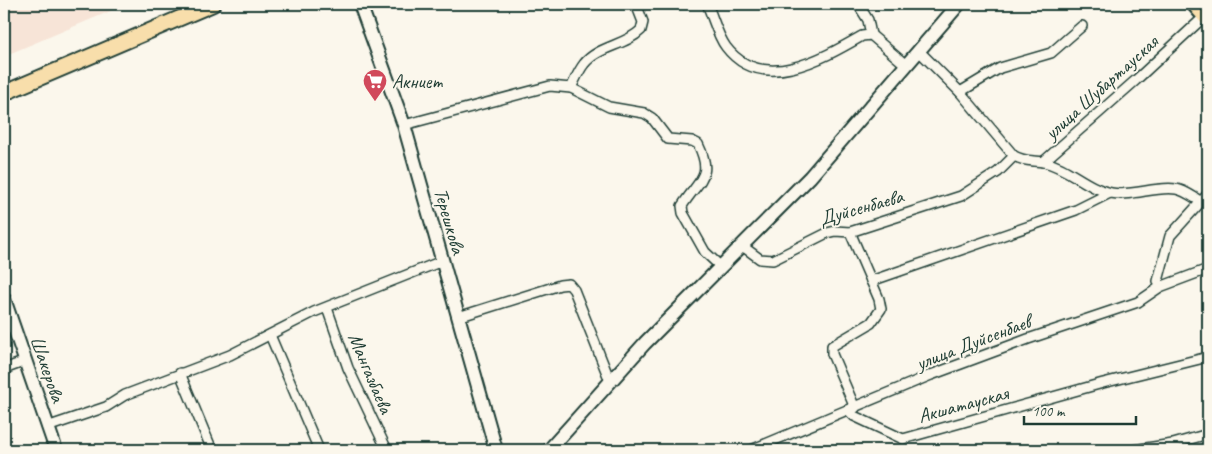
<svg xmlns="http://www.w3.org/2000/svg" width="1212" height="454" viewBox="0 0 1212 454" font-family="Caveat,sans-serif">
	<style>
		.built { fill: #f7e4d7 }
		.lines { fill: none; stroke-linecap: round; stroke-linejoin: round }
		.street-casing { stroke: #1f3d34; stroke-width: 12 }
		.secondary-casing { stroke: #1f3d34; stroke-width: 16 }
		.primary-casing { stroke: #1f3d34; stroke-width: 18 }
		.street { stroke: #fbf7ec; stroke-width: 9 }
		.secondary { stroke: #fbf7ec; stroke-width: 12 }
		.primary { stroke: #f8deab; stroke-width: 14 }
		.labels { text-anchor: middle; stroke-width: 4; stroke-linejoin: round; paint-order: stroke }
		.poi-label { font-size: 20px; fill: #1f3d34; stroke: #fbf7ec; text-anchor: start }
		.street-label { font-size: 20px; fill: #1f3d34; stroke: #fbf7ec }
	</style>
	<rect width="100%" height="100%" fill="#fbf7ec"/>
	<filter id="ink" filterUnits="userSpaceOnUse"><feTurbulence type="fractalNoise" baseFrequency=".02" numOctaves="2"/><feDisplacementMap in="SourceGraphic" scale="10" xChannelSelector="R" yChannelSelector="G"/><feConvolveMatrix kernelMatrix="1 2 1 2 8 2 1 2 1" color-interpolation-filters="sRGB"/></filter>
	<g filter="url(#ink)">
		<!-- built -->
		<polygon class="built" points="4,4 115,4 113,10 4,56"/>
		<g class="lines">
			<defs>
				<g id="street">
					<path d="M 707,4 C 713,17 717,35 726,47 C 762,94 822,59 862,36 L 871,35 L 906,65"/>
					<polyline points="858,4 868,20 871,35"/>
					<path d="M 919,51 L 960,92 L 1014,156 C 1025,162 1032,160 1044,162 C 1068,167 1086,188 1111,193 C 1133,197 1154,186 1176,189 C 1184,190 1193,197 1200,201"/>
					<path d="M 571,88 C 575,80 579,70 584,64 C 598,46 625,46 641,30 L 643,22 L 636,4"/>
					<polyline points="960,92 1000,68 1051,53 1082,26"/>
					<path d="M 404,125 L 550,86 L 571,88 L 609,107 L 644,113 L 652,118 L 668,139 L 692,141 L 698,144 C 714,177 699,179 682,206 L 683,213 L 705,252 L 721,267"/>
					<polyline points="1043,162 1136,80 1205,16"/>
					<polyline points="850,232 879,299 881,309 871,323 832,346 832,354 855,408"/>
					<polyline points="741,245 760,259 773,260 827,233 835,231 850,232 961,196 998,172 1014,156"/>
					<polyline points="871,281 1076,210 1110,193"/>
					<polyline points="1160,287 1158,281 1170,236 1208,194"/>
					<polyline points="327,308 348,368 387,450"/>
					<polyline points="458,317 560,285 569,284 574,290 610,381"/>
					<polyline points="270,335 319,450"/>
					<polyline points="4,369 26,361"/>
					<polyline points="180,373 212,450"/>
					<polyline points="849,411 854,416 903,439 1103,383 1208,357"/>
					<polyline points="47,427 106,407 125,395 230,355 314,312 442,261"/>
					<polyline points="751,450 931,375 1028,339 1138,302 1160,287 1208,269"/>
					<polyline points="1133,450 1173,444 1208,434"/>
				</g>
				<g id="secondary">
					<polyline points="360,4 404,125 496,450"/>
					<polyline points="4,299 56,450"/>
					<polyline points="549,450 645,343 810,177 959,4"/>
				</g>
				<g id="primary">
					<polyline points="1194,4 1208,20"/>
					<polyline points="4,93 213,4"/>
				</g>
			</defs>
			<!-- street casing -->
			<use href="#street" class="street-casing"/>
			<!-- secondary casing -->
			<use href="#secondary" class="secondary-casing"/>
			<!-- primary casing -->
			<use href="#primary" class="primary-casing"/>
			<!-- street -->
			<use href="#street" class="street"/>
			<!-- secondary -->
			<use href="#secondary" class="secondary"/>
			<!-- primary -->
			<use href="#primary" class="primary"/>
		</g>
	</g>
	<!-- icons -->
	<defs>
		<symbol id="supermarket-pin" viewBox="-11 -11 22 30"><path d="M0 17L-7.5 6A9.5 9.5 0 1 1 7.5 6Z" fill="#d1495b" stroke="#fbf7ec"/><path d="M-6-5.5h2.5l.6 2H6L4.5 2H-2.5L-4.4-4H-6ZM-1.5 3.2a1.3 1.3 0 1 0 .1 0ZM3 3.2a1.3 1.3 0 1 0 .1 0Z" fill="#fff"/></symbol>
	</defs>
	<g fill-rule="evenodd">
		<use href="#supermarket-pin" x="361" y="67" width="28" height="38"/>
	</g>
	<g class="labels">
		<!-- poi labels -->
		<g class="poi-label">
			<text x="392" y="88">Акниет</text>
		</g>
		<!-- street labels -->
		<g class="street-label">
			<text transform="translate(1101 87) rotate(-42)" y="7">улица Шубартауская</text>
			<text transform="translate(861 207) rotate(-16)" y="7">Дуйсенбаева</text>
			<text transform="translate(450 221) rotate(74)" y="7">Терешкова</text>
			<text transform="translate(973 342) rotate(-21)" y="7">улица Дуйсенбаев</text>
			<text transform="translate(48 369) rotate(71)" y="7">Шакерова</text>
			<text transform="translate(371 373) rotate(67)" y="7">Мангазбаева</text>
			<text transform="translate(963 404) rotate(-15)" y="7">Акшатауская</text>
		</g>
	</g>
	<!-- margin -->
	<rect width="1212" height="454" fill="none" stroke="#fbf7ec" stroke-width="20"/>
	<rect x="10" y="10" width="1192" height="434" fill="none" stroke="#1f3d34" stroke-width="2" filter="url(#ink)"/>
	<!-- scale -->
	<path d="M1024 416v8h112v-8" fill="none" stroke="#1f3d34" stroke-width="2.5"/>
	<text x="1032" y="416" font-size="15" fill="#1f3d34" stroke="#fbf7ec" stroke-width="4" paint-order="stroke">100 m</text>
</svg>
